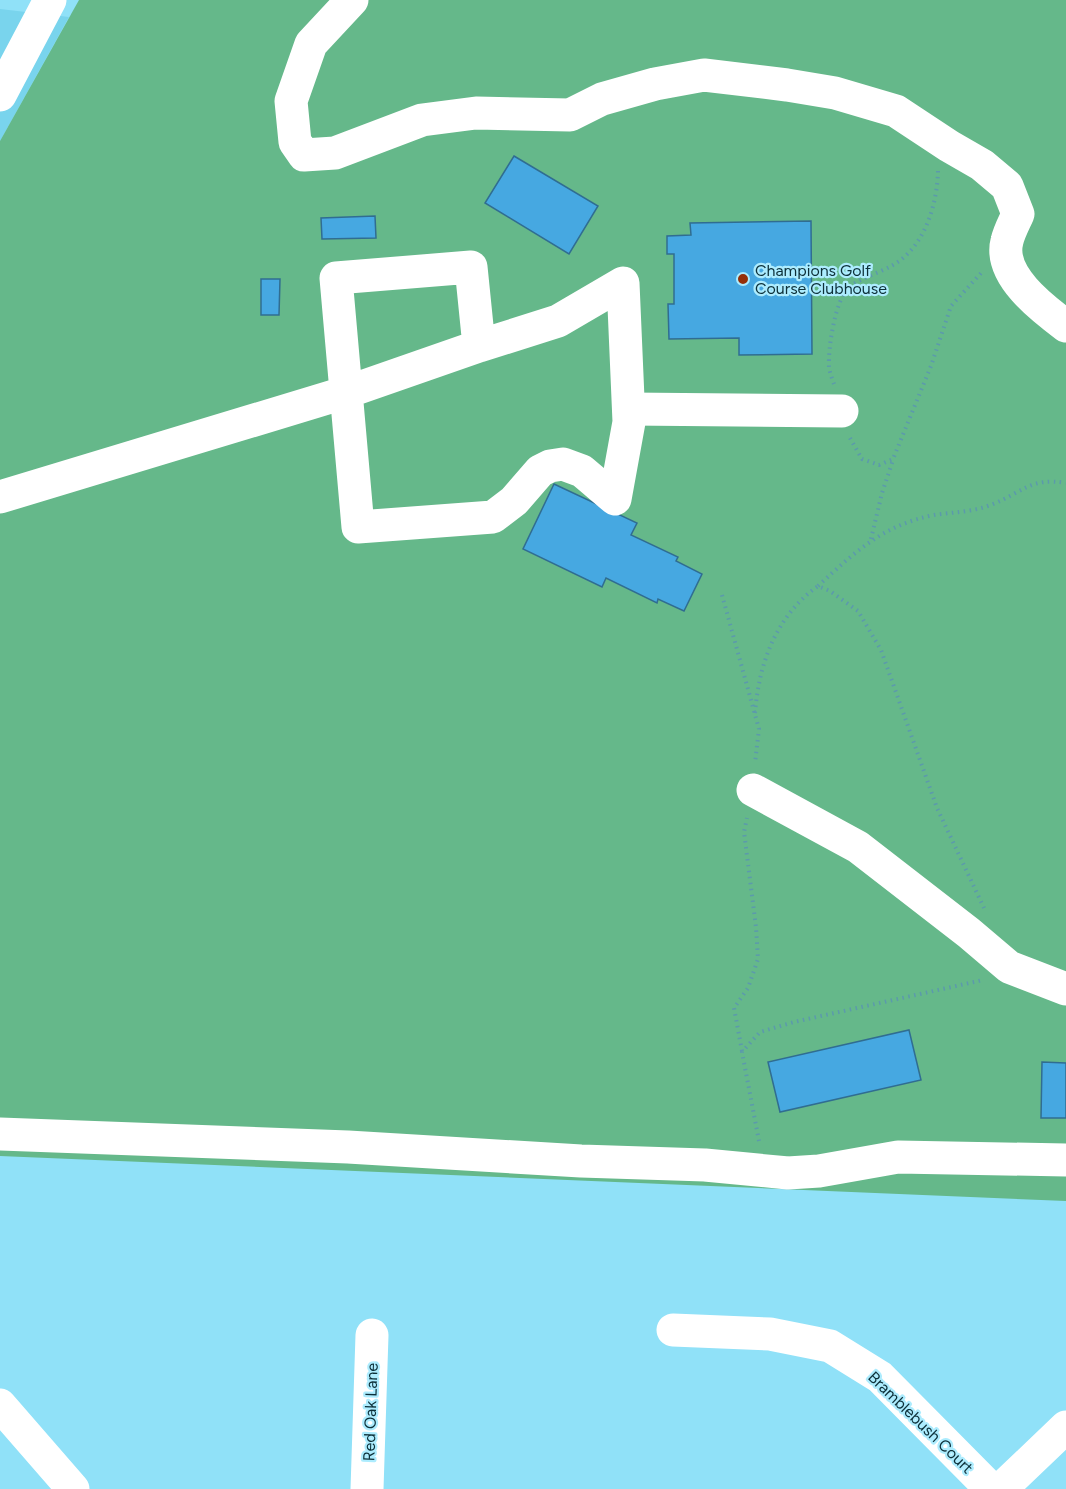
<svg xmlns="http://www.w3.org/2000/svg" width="1066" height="1489" viewBox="0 0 1066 1489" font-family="Figtree,sans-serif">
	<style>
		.built { fill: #79d4ed }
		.green { fill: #65b88a }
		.building { fill: #46a8e1; stroke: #306d91; stroke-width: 1.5 }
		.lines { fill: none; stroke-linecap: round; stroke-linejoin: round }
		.path { stroke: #5c9aac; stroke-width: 4; stroke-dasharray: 1.5 4.5; stroke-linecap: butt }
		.minor { stroke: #fff; stroke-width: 33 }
		.major { stroke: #fff; stroke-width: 33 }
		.poi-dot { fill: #952f08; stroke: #adecfe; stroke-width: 2 }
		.labels { text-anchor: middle; stroke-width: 4.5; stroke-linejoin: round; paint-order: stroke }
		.poi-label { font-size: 16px; fill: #0d3039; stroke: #adecfe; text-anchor: start }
		.street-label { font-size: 16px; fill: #0d3039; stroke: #adecfe }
	</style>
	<rect width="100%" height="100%" fill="#90e1f8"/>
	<!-- built -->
	<polygon class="built" points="0,9 69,17 0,141"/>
	<!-- green -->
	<polygon class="green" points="79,0 1066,0 1066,1201 0,1156 0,141"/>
	<!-- building -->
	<g class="building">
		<polygon points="514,156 598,206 569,254 485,203"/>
		<polygon points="375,216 376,238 322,239 321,218"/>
		<polygon points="811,221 812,354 739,355 739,338 669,339 668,304 674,304 674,254 667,254 667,236 691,235 690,223"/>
		<polygon points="261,279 280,279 279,315 261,315"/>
		<polygon points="554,484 637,523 631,535 678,557 676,561 702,574 684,611 658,599 657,603 606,578 602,587 523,549"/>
		<polygon points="909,1030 921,1080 780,1112 768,1062"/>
		<polygon points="1042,1062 1066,1063 1066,1118 1041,1118"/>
	</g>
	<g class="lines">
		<!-- path -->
		<g class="path">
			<path d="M 834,384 C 832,379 830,373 829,367 C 828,348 835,300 849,287 C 859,279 879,273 891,266 C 924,249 937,206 938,171"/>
			<polyline points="850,438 862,459 879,465 893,459 931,366 951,306 982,272"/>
			<polyline points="871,539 882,493 893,460"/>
			<path d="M 818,586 C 855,552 883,525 934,515 C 954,512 974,512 993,504 C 1023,492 1031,477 1066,483"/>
			<polyline points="722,595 759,729 755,763"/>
			<path d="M 755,713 C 759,663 776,616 818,586 L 830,591 L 858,611 L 881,650 L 937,808 L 984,908"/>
			<polyline points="742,1051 734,1008 748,988 758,959 756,927 744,832 747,818"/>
			<polyline points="759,1141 742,1052 760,1032 794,1022 983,980"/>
		</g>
		<!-- minor -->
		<g class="minor">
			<path d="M 352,0 L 311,44 L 291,101 L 295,142 L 304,155 L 335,153 L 422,120 L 476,113 L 570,115 L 602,99 L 655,84 L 704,75 L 787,85 L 835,93 L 896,111 L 949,146 L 982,165 L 1007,186 L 1018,214 C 1014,223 1009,232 1007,241 C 998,275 1042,308 1066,326"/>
			<polyline points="629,409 842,411"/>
			<polyline points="0,497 347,392 479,346 558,321 623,283 629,422 615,499 582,471 563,464 550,466 540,471 514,501 493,517 358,527 336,278 471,267 479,346"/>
			<polyline points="753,790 858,847 969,933 1009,967 1066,989"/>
			<polyline points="0,1134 348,1147 581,1161 705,1165 788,1173 819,1171 898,1157 1066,1160"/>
			<polyline points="673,1330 770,1334 830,1346 880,1377 991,1489"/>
			<polyline points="0,1405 73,1489"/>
			<polyline points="367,1489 372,1335"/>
			<polyline points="1001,1489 1066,1427"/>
		</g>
		<!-- major -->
		<polyline class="major" points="0,95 50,0"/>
	</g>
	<!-- markers -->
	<circle class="poi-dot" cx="743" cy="279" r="6"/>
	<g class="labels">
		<!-- poi labels -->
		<g class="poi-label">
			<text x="755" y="276">Champions Golf<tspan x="755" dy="18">Course Clubhouse</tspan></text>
		</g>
		<!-- street labels -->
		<g class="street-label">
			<text transform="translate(370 1412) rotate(-88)" y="6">Red Oak Lane</text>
			<text transform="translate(921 1422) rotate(44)" y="6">Bramblebush Court</text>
		</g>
	</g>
</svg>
